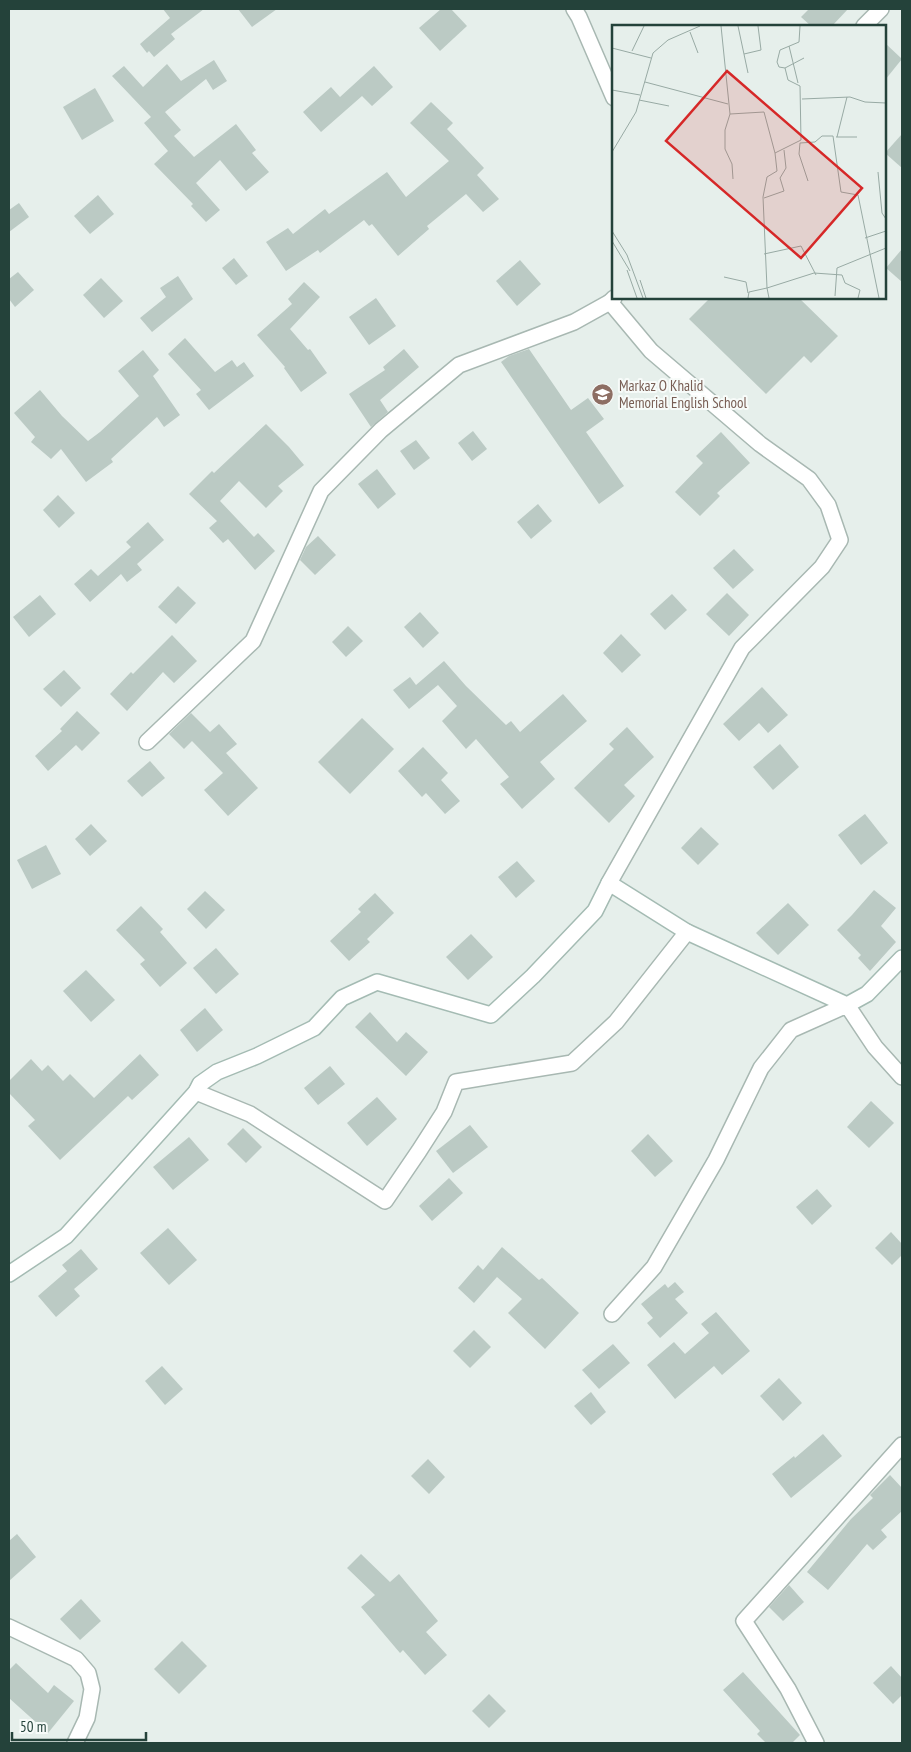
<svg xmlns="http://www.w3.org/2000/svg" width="911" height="1752" viewBox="0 0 911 1752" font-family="'PT Sans Narrow',sans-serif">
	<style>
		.building { fill: #bbcac4 }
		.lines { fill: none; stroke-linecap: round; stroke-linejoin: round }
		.street-casing { stroke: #a8b8b2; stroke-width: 18 }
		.secondary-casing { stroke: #a4bbb3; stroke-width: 18 }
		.street { stroke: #fff; stroke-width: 15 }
		.secondary { stroke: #fff; stroke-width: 15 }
		.labels { text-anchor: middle; stroke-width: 4; stroke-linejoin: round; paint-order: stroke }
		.education-label { font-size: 15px; fill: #785e54; stroke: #f7fbf9; text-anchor: start }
		.inset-road { fill: none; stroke: #98aaa4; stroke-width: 1 }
		.view { fill: #d62828; fill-opacity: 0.15; stroke: #d62828; stroke-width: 2.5 }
		.inset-edge { fill: none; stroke: #24423a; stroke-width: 2.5 }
	</style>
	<rect width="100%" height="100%" fill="#e6efeb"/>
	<!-- building -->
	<g class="building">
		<polygon points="163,9 204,9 171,34 175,39 154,57 149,51 147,53 140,44 170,18"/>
		<polygon points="238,9 277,9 252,27"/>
		<polygon points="441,9 451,9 467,26 440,51 419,28"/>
		<polygon points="809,9 848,9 832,26 811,26 801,17"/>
		<polygon points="885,43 902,59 885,80"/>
		<polygon points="214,60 227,81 213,90 206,79 165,112 181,130 174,136 194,157 236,124 256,150 252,153 269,172 246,191 220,160 196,183 220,210 206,222 191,206 193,204 154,164 168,151 144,123 151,117 112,76 124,66 143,87 167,64 181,81"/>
		<polygon points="374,66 393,87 372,106 362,96 321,132 303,112 331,87 340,97"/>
		<polygon points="95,88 114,121 82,140 63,107"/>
		<polygon points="431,102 453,123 447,129 484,168 477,175 499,199 483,212 466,194 427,226 429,229 398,256 372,224 369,226 364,220 320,253 318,250 286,271 266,242 288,228 293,234 325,209 329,214 387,172 406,197 449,161 410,123"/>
		<polygon points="902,134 902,168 885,153"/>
		<polygon points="98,195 114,214 90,234 74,216"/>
		<polygon points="19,203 29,217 9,232 9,210"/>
		<polygon points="902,249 902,282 886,268"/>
		<polygon points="234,258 248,276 236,285 222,268"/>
		<polygon points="520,260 541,284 517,306 496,281"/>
		<polygon points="18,272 34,290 15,307 9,299 9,279"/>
		<polygon points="178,276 193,299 152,332 140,318 166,297 160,288"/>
		<polygon points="101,278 123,301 104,318 83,295"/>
		<polygon points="304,282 320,297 290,329 308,350 310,349 327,373 301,392 284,368 285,367 257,335 292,304 288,299"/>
		<polygon points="376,298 396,326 369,345 349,317"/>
		<polygon points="710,298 799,298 838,336 811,363 804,356 766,394 689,319"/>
		<polygon points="185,338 215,372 232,360 237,367 244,362 254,376 209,410 196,394 201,390 168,354"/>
		<polygon points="404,349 419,367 380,400 388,412 371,427 349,394 385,370 383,367"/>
		<polygon points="529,349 571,410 588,398 604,419 586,432 624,486 599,504 501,362 509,356"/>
		<polygon points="143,350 159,370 153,376 180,415 164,427 157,417 111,459 113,462 86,482 61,449 51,459 31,442 35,437 14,413 40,390 62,416 88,441 100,432 139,396 118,371"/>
		<polygon points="266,424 289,447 304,465 278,486 283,491 266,508 239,481 220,501 254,537 258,533 275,551 255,570 228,539 223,543 209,528 217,521 189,494 212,471 214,473"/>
		<polygon points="473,431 487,449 472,461 458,443"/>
		<polygon points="721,432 750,463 717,493 720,496 700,516 675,492 703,463 696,456"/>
		<polygon points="416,440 430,458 414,470 400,451"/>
		<polygon points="377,469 396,494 378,509 358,484"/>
		<polygon points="58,495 75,513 59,528 43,510"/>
		<polygon points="538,504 552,521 531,539 517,522"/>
		<polygon points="148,522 164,540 137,564 142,570 127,582 121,574 90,602 74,584 91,569 98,576 131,547 126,542"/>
		<polygon points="318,536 336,555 315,575 300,560 306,547"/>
		<polygon points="734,549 754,570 733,589 713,568"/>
		<polygon points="178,586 196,603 176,624 158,607"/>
		<polygon points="727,593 749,615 729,636 706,614"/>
		<polygon points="672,594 687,610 665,630 650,614"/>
		<polygon points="40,595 56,614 29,637 13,617"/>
		<polygon points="420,612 439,633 423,648 404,627"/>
		<polygon points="348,626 363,641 346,657 332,642"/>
		<polygon points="621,634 641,655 622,673 603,653"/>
		<polygon points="172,635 197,661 174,683 163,672 127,711 110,694 131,672 133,674"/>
		<polygon points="444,661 466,686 506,725 511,721 520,732 563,694 587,721 540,762 555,779 522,809 500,784 509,777 476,739 466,749 442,721 457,706 438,685 409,709 393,690 410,677 416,685"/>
		<polygon points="64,670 81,688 61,707 43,689"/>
		<polygon points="762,687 788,715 768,733 759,723 739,741 723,724"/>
		<polygon points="77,711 100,733 82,751 76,745 48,771 35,756 62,731 60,729"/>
		<polygon points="191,713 210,732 219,724 237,744 226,753 258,788 228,816 204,790 223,773 192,741 184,749 169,734"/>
		<polygon points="362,718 394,749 350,794 318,762"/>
		<polygon points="627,727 654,757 624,785 635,796 609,823 574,788 614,749 609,744"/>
		<polygon points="780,744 799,767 773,790 753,767"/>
		<polygon points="423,747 448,773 441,780 460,801 445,814 426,793 422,797 398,771"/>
		<polygon points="150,761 165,778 142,797 127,781"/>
		<polygon points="865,814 888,843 861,865 838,835"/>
		<polygon points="91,824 107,841 90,856 75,839"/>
		<polygon points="701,827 719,844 698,865 681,848"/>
		<polygon points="46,845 61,874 32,889 17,860"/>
		<polygon points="517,861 535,881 516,898 498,877"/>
		<polygon points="874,890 896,908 881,926 896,942 870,971 858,958 861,955 837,930 852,915"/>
		<polygon points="205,891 225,910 206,929 187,909"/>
		<polygon points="375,893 394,913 367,939 370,942 349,961 330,941 361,912 358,909"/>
		<polygon points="788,903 809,925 778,955 756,933"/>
		<polygon points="141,906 163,929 160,932 187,963 160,987 140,964 145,960 116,930"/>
		<polygon points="471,934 493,957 468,980 446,957"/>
		<polygon points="216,948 239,974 216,994 193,968"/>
		<polygon points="86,970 115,1000 91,1022 63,991"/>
		<polygon points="205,1008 223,1030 197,1052 180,1030"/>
		<polygon points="370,1012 397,1042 406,1032 428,1052 406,1076 355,1027"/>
		<polygon points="140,1054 159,1075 132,1100 128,1096 60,1160 28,1126 35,1120 9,1093 9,1081 31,1059 42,1071 48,1065 63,1081 70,1074 94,1098"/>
		<polygon points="330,1066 345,1084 318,1105 304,1088"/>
		<polygon points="377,1097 397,1119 367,1146 347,1123"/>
		<polygon points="871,1101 894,1123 869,1148 847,1127"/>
		<polygon points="470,1125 488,1147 453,1173 436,1151"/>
		<polygon points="243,1128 262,1147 246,1163 227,1144"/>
		<polygon points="648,1134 673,1161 655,1177 631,1151"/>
		<polygon points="189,1137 209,1160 173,1190 153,1167"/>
		<polygon points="449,1178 463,1193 432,1221 419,1206"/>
		<polygon points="817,1189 832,1206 812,1225 796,1207"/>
		<polygon points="168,1228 197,1260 169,1285 140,1253"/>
		<polygon points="891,1232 902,1244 902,1255 892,1265 875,1248"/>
		<polygon points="502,1247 539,1280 542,1278 579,1313 545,1349 508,1313 522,1299 497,1277 474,1303 458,1288 478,1265 483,1270"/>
		<polygon points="81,1249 98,1269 74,1289 80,1296 56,1317 38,1296 67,1271 62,1265"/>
		<polygon points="675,1282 684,1292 675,1299 688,1313 660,1338 647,1323 653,1318 641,1304 665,1284 668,1288"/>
		<polygon points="716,1312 750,1351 722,1375 714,1366 675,1399 647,1365 674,1342 685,1354 709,1333 701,1324"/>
		<polygon points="474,1330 491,1347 470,1368 453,1351"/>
		<polygon points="613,1344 630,1363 599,1389 582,1370"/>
		<polygon points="162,1366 183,1389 165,1405 145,1381"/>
		<polygon points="779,1378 802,1403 783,1421 760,1396"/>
		<polygon points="591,1392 606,1412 591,1425 574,1406"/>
		<polygon points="823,1434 842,1456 791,1498 772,1474 794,1456 795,1458"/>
		<polygon points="428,1459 445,1477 429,1494 411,1476"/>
		<polygon points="890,1475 902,1488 902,1511 881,1530 887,1537 873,1550 867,1544 828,1590 807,1572 851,1519 873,1498 870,1495"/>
		<polygon points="17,1534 36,1557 9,1581 9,1541"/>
		<polygon points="361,1554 390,1582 399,1574 438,1621 426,1632 447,1655 425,1675 403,1650 400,1653 361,1607 375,1595 347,1568"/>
		<polygon points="789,1585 804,1602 783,1621 769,1607"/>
		<polygon points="81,1599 101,1621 80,1640 60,1619"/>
		<polygon points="182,1641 207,1666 179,1694 154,1669"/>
		<polygon points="16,1663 48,1693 54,1685 74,1701 48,1733 9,1698 9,1670"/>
		<polygon points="891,1666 902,1678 902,1695 893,1704 873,1683"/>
		<polygon points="743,1672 800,1735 792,1743 766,1743 757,1734 760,1731 723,1690"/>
		<polygon points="489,1694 506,1711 489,1728 472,1711"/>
	</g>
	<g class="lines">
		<defs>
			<g id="street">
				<polyline points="574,9 579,17 614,98"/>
				<polyline points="864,26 881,9"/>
				<polyline points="147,742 253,641 321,491 381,430 459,365 574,322 610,302 614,298"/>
				<polyline points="609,883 742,648 822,567 840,540 828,505 809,479 760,444 651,351 610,302"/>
				<polyline points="196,1092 250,1114 385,1201 419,1151 444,1112 456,1082 572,1063 616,1022 687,932"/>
				<polyline points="612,1314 654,1267 716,1160 761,1068 791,1030 847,1005 875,1047 902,1077"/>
				<polyline points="9,1627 76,1659 88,1673 92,1689 87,1718 75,1743"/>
				<polyline points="816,1743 788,1689 744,1621 902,1445"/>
			</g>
			<polyline id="secondary" points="9,1274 66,1236 196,1092 200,1084 217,1072 257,1056 314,1028 342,998 377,982 491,1015 533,976 595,911 609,883 687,932 847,1005 867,994 902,958"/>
		</defs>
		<!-- street casing -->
		<use href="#street" class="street-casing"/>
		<!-- secondary casing -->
		<use href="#secondary" class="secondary-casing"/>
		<!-- street -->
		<use href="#street" class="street"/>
		<!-- secondary -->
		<use href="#secondary" class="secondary"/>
	</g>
	<!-- icons -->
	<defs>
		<symbol id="school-disc" viewBox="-11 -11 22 22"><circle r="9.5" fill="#8d6e63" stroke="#f7fbf9"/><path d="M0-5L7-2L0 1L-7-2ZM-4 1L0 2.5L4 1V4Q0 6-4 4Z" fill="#fff"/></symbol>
	</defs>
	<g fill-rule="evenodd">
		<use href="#school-disc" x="590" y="382" width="25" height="25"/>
	</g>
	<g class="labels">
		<!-- education labels -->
		<g class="education-label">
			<text x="619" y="391">Markaz O Khalid<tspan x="619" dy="17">Memorial English School</tspan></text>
		</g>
	</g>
	<!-- overview -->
	<g transform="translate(612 25)">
		<rect width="274" height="274" fill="#e6efeb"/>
		<path class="inset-road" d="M 109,1 L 118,89 L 113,105 L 113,124 L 120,139 L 121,154M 126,1 L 136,48M 78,7 L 86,28M 177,21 L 186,58M 0,23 L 39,33M 20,26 L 32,1M 132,29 L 149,25 L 146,1M 173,43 L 192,33M 33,57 L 116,79M 0,65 L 28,70M 190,74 L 238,72 L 253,77 L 274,78M 27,75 L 57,81M 118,89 L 152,87 L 163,128M 224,112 L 245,112M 225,112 L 235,72M 0,127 L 24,87 L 41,28 L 56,15 L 88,1M 266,147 L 270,188 L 274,194M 196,156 L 187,129 L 188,118 L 203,117 L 210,111 L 221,111 L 229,167 L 246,170 L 267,273M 152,173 L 172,166 L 168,153 L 174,143 L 172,125M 0,206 L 15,230 L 31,273M 253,213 L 274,206M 0,216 L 18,246M 152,229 L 189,221 L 204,250M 15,245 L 25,273M 112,252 L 134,257 L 136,268M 28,255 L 34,273M 223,271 L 225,243 L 274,223M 136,273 L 137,267 L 155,263 L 151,172 L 155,152 L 165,146 L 163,128 L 189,115 L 188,61 L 176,55 L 173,43 L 167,42 L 165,37 L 168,25 L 187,17 L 188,1M 157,273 L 155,263 L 202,248 L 230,250 L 233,258 L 248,265 L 246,273"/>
		<path class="view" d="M 115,46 L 250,163 L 189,233 L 54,116 Z"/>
		<rect width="274" height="274" class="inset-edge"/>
	</g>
	<!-- border -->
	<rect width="911" height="1752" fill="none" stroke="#24423a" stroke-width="20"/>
	<!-- scale -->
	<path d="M12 1732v8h134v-8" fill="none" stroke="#24423a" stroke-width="2.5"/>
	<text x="20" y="1732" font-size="15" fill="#24423a" stroke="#f7fbf9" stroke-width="4" paint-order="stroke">50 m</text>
</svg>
